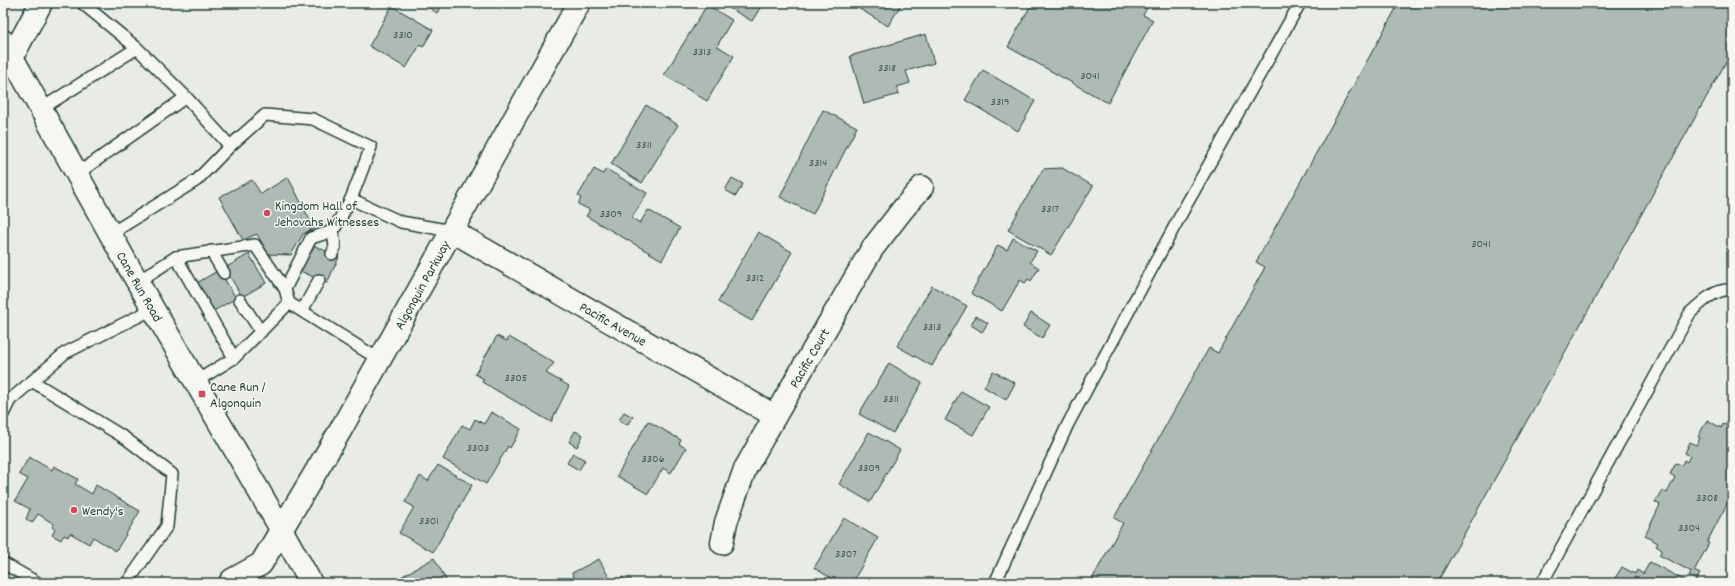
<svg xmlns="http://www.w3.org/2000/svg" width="1735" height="586" viewBox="0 0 1735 586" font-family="Dekko,sans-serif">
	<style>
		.building { fill: #b0bab5; stroke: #1f3d34 }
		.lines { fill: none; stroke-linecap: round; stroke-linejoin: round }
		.service-casing { stroke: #1f3d34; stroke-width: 14 }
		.minor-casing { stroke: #1f3d34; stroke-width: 25 }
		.tertiary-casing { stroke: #1f3d34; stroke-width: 25 }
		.secondary-casing { stroke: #1f3d34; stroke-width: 25 }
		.service { stroke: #f6f6f2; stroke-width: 11 }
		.minor { stroke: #f6f6f2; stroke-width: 22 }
		.tertiary { stroke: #f6f6f2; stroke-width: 22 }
		.secondary { stroke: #f6f6f2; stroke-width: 22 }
		.poi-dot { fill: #d1495b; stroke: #f6f6f2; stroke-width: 1.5 }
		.labels { text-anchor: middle; stroke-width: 3; stroke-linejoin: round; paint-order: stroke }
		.number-label { font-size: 12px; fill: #435c54 }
		.poi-label { font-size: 14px; fill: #1f3d34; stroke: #f6f6f2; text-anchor: start }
		.street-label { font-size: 14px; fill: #1f3d34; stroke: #f6f6f2 }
	</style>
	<rect width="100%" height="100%" fill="#e9ebe7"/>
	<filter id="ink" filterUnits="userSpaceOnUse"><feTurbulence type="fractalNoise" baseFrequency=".025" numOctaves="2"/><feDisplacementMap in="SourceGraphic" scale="8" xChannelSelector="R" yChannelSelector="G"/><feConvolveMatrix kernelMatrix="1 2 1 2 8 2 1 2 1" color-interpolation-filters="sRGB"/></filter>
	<g filter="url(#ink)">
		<!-- building -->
		<g class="building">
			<polygon points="422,3 443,3 437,13"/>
			<polygon points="725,3 763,3 752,21 724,5"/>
			<polygon points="854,3 902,3 888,26 853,5"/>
			<polygon points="1032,3 1150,3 1143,15 1153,20 1108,103 1008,47"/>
			<polygon points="1399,3 1732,3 1732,51 1437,583 1090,583 1123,523 1114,518 1209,348 1218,353 1265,267 1256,262"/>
			<polygon points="707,5 732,20 717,46 734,56 707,101 664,75"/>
			<polygon points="392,6 433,30 423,47 420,45 406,68 369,46"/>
			<polygon points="926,34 934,63 906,71 910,83 897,87 899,94 864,104 850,56"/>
			<polygon points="983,70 1035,101 1018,131 965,100"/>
			<polygon points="646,105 678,125 642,183 611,164"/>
			<polygon points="823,110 857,127 813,214 780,197"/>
			<polygon points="1062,168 1093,186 1051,255 1008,230 1043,169"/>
			<polygon points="594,169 603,174 606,169 647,193 632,218 640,223 648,210 680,228 662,260 586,216 590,210 578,204 581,198 578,196"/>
			<polygon points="288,177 314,228 303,234 291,255 268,254 257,234 243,240 219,197 252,180 261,194"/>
			<polygon points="732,178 743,184 736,196 725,190"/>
			<polygon points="758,232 792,252 752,321 718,302"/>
			<polygon points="1013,238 1037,251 1030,262 1039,268 1031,281 1028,279 1025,283 1020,280 1002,311 971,293 998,245 1007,250"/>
			<polygon points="313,245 339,257 327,283 300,271"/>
			<polygon points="249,254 266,283 242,297 225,268"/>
			<polygon points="219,270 236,298 212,312 195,284"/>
			<polygon points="932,286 967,306 932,366 897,346"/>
			<polygon points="1031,313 1050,325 1042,338 1023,327"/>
			<polygon points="976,316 988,323 982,332 971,325"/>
			<polygon points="497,336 507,341 509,337 554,363 546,373 569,386 551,422 482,382 484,379 475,374"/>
			<polygon points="889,363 922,383 893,433 859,414"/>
			<polygon points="993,371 1015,383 1006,400 984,387"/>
			<polygon points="961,391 989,407 973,435 945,420"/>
			<polygon points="491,412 521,429 510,448 508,446 486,484 443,459 462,425 470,429 475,419 484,424"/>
			<polygon points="624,412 633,417 627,425 619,420"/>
			<polygon points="1707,420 1721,428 1723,424 1730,427 1732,424 1732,494 1707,542 1709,543 1694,571 1700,574 1696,580 1689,576 1692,572 1659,555 1662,550 1656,546 1658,543 1645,536 1660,505 1655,502 1662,490 1667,493 1675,477 1670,474 1676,463 1682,465 1684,460 1687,462 1690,456 1685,453 1690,442 1696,445 1700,438 1698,437"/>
			<polygon points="648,421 681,440 679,444 686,448 671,473 663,468 648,494 617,476"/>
			<polygon points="575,431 583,435 577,447 569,442"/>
			<polygon points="869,432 900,450 870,502 839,484"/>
			<polygon points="573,453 585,460 579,470 567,463"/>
			<polygon points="29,457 52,470 54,466 78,479 75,484 92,494 96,485 140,511 116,551 93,537 89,544 70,533 68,537 64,535 61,540 52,535 55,530 52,527 54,524 38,514 32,523 26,519 30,509 15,501 28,479 19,474"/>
			<polygon points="438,465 472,485 433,552 399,533 414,507 405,502 420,476 428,481"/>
			<polygon points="844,518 878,538 852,583 840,583 814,568"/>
			<polygon points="434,558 448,583 402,583 399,578"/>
			<polygon points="599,559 612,583 577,583 572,573"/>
			<polygon points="1650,562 1684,580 1682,583 1612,583 1622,567 1635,574 1637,570 1643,574"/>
			<polygon points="623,577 624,581 630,578 633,583 613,583"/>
		</g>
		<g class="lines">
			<defs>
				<g id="service">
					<polyline points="82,3 137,48"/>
					<polyline points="186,97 230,146"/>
					<polyline points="41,109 137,48 186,97 77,174"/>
					<polyline points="110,234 197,180 230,146 265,115 313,119 371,147 351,199"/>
					<polyline points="211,251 224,273"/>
					<polyline points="332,254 335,247 333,231"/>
					<polyline points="176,257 234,358"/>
					<polyline points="137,282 176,257 255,245 285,289"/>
					<polyline points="240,300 261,332"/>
					<polyline points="289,303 380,360"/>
					<polyline points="302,311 319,280"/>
					<polyline points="32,381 125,438 172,474 167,526 127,583"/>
					<polyline points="195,382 234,358 289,303 285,289 311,238 333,231 351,199 401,222 452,231"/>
					<polyline points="3,414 10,400 65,353 153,309"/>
					<polyline points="3,563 38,583"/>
					<polyline points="995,583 1068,424 1185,207 1300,3"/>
					<path d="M 1542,583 L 1690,313 C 1701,303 1715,288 1732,290"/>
				</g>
				<g id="minor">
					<polyline points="12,57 41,3"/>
					<path id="s1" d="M 452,231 L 775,416"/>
					<path id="s2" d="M 722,543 L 726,522 L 745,469 L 775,416 L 872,249 L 903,209 L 922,187"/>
				</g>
				<polyline id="tertiary" points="281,529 311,583"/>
				<g id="secondary">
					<path id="s3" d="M 3,41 L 126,262 L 281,529"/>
					<path id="s4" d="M 230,583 L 232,580 L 261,564 L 340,431 L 579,3"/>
				</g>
			</defs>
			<!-- service casing -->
			<use href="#service" class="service-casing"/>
			<!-- minor casing -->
			<use href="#minor" class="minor-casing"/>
			<!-- tertiary casing -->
			<use href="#tertiary" class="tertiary-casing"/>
			<!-- secondary casing -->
			<use href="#secondary" class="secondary-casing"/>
			<!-- service -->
			<use href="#service" class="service"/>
			<!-- minor -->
			<use href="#minor" class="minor"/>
			<!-- tertiary -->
			<use href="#tertiary" class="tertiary"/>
			<!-- secondary -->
			<use href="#secondary" class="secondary"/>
		</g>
	</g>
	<!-- markers -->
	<g class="poi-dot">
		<circle cx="267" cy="213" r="4"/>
		<rect x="198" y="390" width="8" height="8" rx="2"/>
		<circle cx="74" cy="510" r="4"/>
	</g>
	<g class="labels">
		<!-- number labels -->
		<g class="number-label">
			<text x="403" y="38">3310</text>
			<text x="702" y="55">3313</text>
			<text x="887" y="71">3318</text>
			<text x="1090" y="79">3041</text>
			<text x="1000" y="105">3319</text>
			<text x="644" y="148">3311</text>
			<text x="818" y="166">3314</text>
			<text x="1050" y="212">3317</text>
			<text x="611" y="217">3309</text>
			<text x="1481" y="247">3041</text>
			<text x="755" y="281">3312</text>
			<text x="932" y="330">3313</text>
			<text x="516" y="381">3305</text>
			<text x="891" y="402">3311</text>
			<text x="478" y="451">3303</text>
			<text x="653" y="462">3306</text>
			<text x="869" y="471">3309</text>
			<text x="1707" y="501">3308</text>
			<text x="429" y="524">3301</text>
			<text x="1689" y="531">3304</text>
			<text x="846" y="557">3307</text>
		</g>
		<!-- poi labels -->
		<g class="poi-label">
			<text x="275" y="210">Kingdom Hall of<tspan x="275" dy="16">Jehovahs Witnesses</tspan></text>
			<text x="210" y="391">Cane Run /<tspan x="210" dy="16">Algonquin</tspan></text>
			<text x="82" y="515">Wendy's</text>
		</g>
		<!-- street labels -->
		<g class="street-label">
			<text dy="5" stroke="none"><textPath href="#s4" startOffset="359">Algonquin Parkway</textPath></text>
			<text dy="5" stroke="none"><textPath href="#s3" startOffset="281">Cane Run Road</textPath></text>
			<text dy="5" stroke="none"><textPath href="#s1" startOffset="186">Pacific Avenue</textPath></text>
			<text dy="5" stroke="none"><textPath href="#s2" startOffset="206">Pacific Court</textPath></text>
		</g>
	</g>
	<!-- margin -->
	<rect width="1735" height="586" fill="none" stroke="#f6f6f2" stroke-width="16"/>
	<rect x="8" y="8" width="1719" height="570" fill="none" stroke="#1f3d34" stroke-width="1.5" filter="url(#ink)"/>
</svg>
